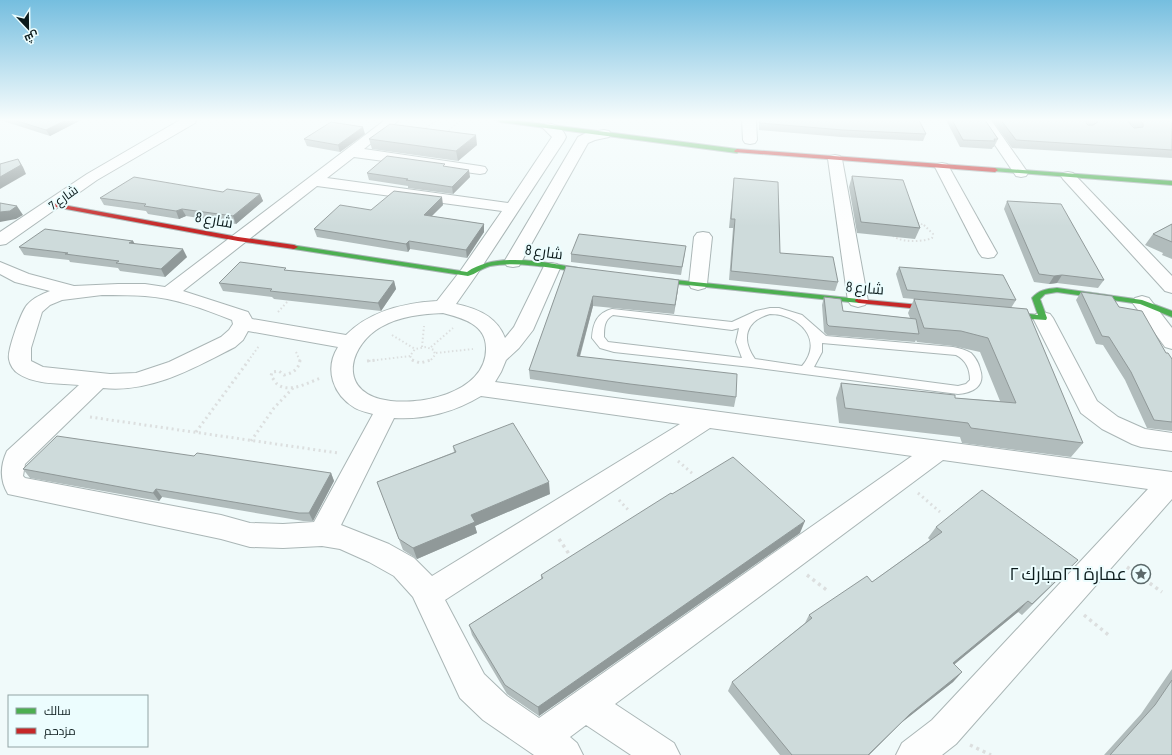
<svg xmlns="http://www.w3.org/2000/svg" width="1172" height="755" viewBox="0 0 1172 755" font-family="'Sofia Sans Condensed',Cairo,sans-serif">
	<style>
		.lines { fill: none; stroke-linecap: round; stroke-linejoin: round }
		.lane-casing { stroke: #aab6b6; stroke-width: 2 }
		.street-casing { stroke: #aab6b6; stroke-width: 2 }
		.fast-casing { stroke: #aab6b6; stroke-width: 2 }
		.jam-casing { stroke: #aab6b6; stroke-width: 2 }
		.path-far3 { stroke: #dcdfdf; stroke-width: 1.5; stroke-dasharray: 1.5 2; stroke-linecap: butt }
		.path-far2 { stroke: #dcdfdf; stroke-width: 2; stroke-dasharray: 1.5 2.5; stroke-linecap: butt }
		.path-far1 { stroke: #dcdfdf; stroke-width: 3; stroke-dasharray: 2 3.5; stroke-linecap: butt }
		.path { stroke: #dcdfdf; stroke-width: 3.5; stroke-dasharray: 3 4; stroke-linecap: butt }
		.lane { fill: #fdfefe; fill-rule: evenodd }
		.street { fill: #fdfefe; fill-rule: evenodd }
		.fast { fill: #4caf50; fill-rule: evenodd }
		.jam { fill: #c62828; fill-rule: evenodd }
		.wall { fill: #b1bcbc }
		.shaded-wall { fill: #909999 }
		.building { fill: #cedbdb; stroke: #909999 }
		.labels { text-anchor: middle; stroke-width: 4; stroke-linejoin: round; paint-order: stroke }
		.far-street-label { font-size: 13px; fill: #0b1b1c; stroke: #ecfdfe }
		.street-label { font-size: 15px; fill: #0b1b1c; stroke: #ecfdfe }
		.near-poi-label { font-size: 18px; fill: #0b1b1c; stroke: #ecfdfe; text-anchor: end }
	</style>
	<rect width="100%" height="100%" fill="#f0fafa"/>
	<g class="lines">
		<defs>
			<path id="lane" d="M 770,308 L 779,308 L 802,315 L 826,336 L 953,347 C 959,348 966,350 971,353 C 975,357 979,364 980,369 C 986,386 973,393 958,394 L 751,367 L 614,352 L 600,348 L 592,338 C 593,323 597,313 612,309 L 732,322 L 756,311 ZM 770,314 C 798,314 825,339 802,366 L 755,359 C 741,339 745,321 770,314 ZM 613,315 L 732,330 L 739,328 L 736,342 L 742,358 L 608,342 L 604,337 C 604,328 604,320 613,315 ZM 822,343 L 956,355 C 966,360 970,369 970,380 L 966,384 L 958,386 L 814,367 L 822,352 Z"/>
			<g id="street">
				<polygon points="180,120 196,120 195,123 97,180 6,244 0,245 0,232 87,174"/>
				<path d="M 385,120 L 399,120 L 364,149 L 480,166 L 485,167 L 487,170 L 485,173 L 480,174 L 354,157 L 327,178 L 508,203 L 552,137 L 542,127 L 544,124 C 553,122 563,128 566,137 L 564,141 L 477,274 L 456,304 C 476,308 497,316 505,338 L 514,327 L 545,264 L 551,263 L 557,264 L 560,268 L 533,330 L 519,348 L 506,360 L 501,372 L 495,382 L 1172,472 L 1172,499 L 956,744 L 942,755 L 896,755 L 902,743 L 932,720 L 1148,489 L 943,460 L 615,704 L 674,743 L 680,755 L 631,755 L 586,725 L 570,737 L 577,743 L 583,755 L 534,755 L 483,720 L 460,698 L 413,597 L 394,576 L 369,562 L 340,549 L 322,546 L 283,548 L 250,547 L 221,539 L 8,494 C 0,481 0,466 7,451 L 79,385 C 60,383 36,385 19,374 C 14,371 10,365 9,359 C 7,351 21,312 27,305 C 33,298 42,294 50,291 L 15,282 L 0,274 L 0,262 L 29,274 L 74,286 L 118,284 L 145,284 L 165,287 ZM 317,186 L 502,211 L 461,270 L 437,301 C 403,303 370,311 346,335 L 252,319 L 248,312 L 183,291 ZM 102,295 C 116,295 131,295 145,296 C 175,298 204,309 232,320 L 233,324 L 229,330 L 221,337 L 169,362 L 136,373 L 110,374 L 43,367 L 31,361 L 31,348 L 42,312 L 50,305 L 62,300 ZM 443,313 C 462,318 486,324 486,348 C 487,394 415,408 380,399 C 337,387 351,344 381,327 C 400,316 422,314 443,313 ZM 248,331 L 338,347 C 324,369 333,395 355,408 C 360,411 367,412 373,414 L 314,522 L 283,524 L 250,523 L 221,515 L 25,478 L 23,476 L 25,464 L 103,388 C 151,393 194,368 235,347 L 243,340 ZM 481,396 L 680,424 L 432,576 L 414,558 L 389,544 L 341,525 L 394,418 C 424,420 455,412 481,396 ZM 710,428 L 912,456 L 539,718 L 507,696 L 484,674 L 445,600 Z"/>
				<polygon points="742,120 756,120 757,140 755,143 750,144 745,143 743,140"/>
				<polygon points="978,120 991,120 1028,173 1026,176 1021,177 1016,176"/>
				<polygon points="604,130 609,131 611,134 609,137 595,140 588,143 519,266 513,267 507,266 504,262 578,137 586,133"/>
				<polygon points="835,155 840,156 842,159 868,301 865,305 858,307 851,305 848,301 828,159 830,156"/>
				<polygon points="942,163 947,164 949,167 997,253 994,257 988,258 982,257 979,253 935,167 937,164"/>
				<polygon points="1068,172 1073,173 1172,276 1172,293 1165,291 1063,179 1061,176 1063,173"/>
				<polygon points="703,232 709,233 712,237 707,284 705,288 698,290 691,288 689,284 694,237 697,233"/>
				<polygon points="1142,296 1149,298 1172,328 1172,349 1165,347 1132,302 1135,298"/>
				<polygon points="1043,312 1050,314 1053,318 1097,401 1118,417 1145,429 1172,433 1172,451 1141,447 1132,444 1102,429 1081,413 1033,318 1036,314"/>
			</g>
			<g id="fast">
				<polygon points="497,120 513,120 737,149 740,151 737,153 500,122"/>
				<polygon points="995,168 1172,181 1172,185 993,171 993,169"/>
				<path d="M 291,245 L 467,272 C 500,249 557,265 595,271 L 599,273 L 595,275 C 565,270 520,260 490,266 C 482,268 476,274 468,276 L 294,249 L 290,247 Z"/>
				<polygon points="646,277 859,299 863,301 859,303 649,281 646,281"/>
				<path d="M 1057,288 L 1142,300 L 1172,311 L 1172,317 L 1140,304 L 1057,292 L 1045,294 L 1040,299 L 1047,318 L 1046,320 L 1002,317 L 998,314 L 1002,311 L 1038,315 L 1032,298 C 1039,290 1046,289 1057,288 Z"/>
			</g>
			<g id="jam">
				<polygon points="737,149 995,168 998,170 995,172 735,152 734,151"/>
				<polygon points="52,203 238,237 294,245 298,247 294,249 238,241 50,206 50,204"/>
				<polygon points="856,299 941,307 945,309 941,311 859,303 855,301"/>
			</g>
		</defs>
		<!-- lane casing -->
		<use href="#lane" class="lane-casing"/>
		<!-- street casing -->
		<use href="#street" class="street-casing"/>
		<!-- fast casing -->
		<use href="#fast" class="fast-casing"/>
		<!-- jam casing -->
		<use href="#jam" class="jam-casing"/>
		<!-- path-far3 -->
		<g class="path-far3">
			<polyline points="423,130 437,120"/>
			<polyline points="446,133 461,120"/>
			<path d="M 889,226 L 889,224 C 901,219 913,219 925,226"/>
		</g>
		<!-- path-far2 -->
		<g class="path-far2">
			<path d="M 889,225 C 886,244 920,243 932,238 L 933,234 L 924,225"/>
			<polyline points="278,312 288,301"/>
			<polyline points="392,335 415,349"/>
			<polyline points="422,347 424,326"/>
			<polyline points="431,347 453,328"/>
			<polyline points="296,352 300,361"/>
			<polyline points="436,353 473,349"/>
			<polyline points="248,361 259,346"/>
			<polyline points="369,361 410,356"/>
			<polyline points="413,361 410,356 415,349 426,347 434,350 435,355 430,361"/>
		</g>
		<!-- path-far1 -->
		<g class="path-far1">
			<path d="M 300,360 C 299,369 293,373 284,375 L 279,371 L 272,372 L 271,376 C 273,378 275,382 277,384 C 289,394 309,382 321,378"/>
			<polyline points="412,360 420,363 431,360"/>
			<polyline points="367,361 377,360"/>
			<polyline points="90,417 338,453"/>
			<polyline points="196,432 249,360"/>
			<polyline points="251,441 274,408 294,387"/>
			<polyline points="678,461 693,474"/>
			<polyline points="918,493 940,512"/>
			<polyline points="619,500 630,512"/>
		</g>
		<!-- path -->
		<g class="path">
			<polyline points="559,539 571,557"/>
			<polyline points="1127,567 1162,592"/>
			<polyline points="807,575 828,591"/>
			<polyline points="1084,615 1111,637"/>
			<polyline points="970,745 991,755"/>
		</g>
		<!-- lane -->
		<use href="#lane" class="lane"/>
		<!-- street -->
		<use href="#street" class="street"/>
		<!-- fast -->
		<use href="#fast" class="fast"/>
		<!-- jam -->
		<use href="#jam" class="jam"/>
	</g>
	<!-- wall -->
	<g class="wall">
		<polygon points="0,120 81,120 50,136"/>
		<polygon points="759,120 919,120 926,134 923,141 841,137 759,130"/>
		<polygon points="946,120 985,120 998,139 994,147 993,147 992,149 960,147"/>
		<polygon points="992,120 1040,120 1041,121 1042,121 1042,120 1084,120 1088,125 1089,125 1085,120 1127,120 1134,128 1135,128 1127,120 1172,120 1172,158 1012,148"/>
		<polygon points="365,134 340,152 307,146 304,139"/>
		<polygon points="369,139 477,145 458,161 372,149"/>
		<polygon points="446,166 470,177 453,194 408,188 408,186 369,180 367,173"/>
		<polygon points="852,176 920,228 915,239 857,233 849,187"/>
		<polygon points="734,178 780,253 838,282 835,291 729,280 733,228 729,228 733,187"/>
		<polygon points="223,192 260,194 263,201 236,224 186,216 179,219 148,214 146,211 104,205 100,198"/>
		<polygon points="1007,201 1104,280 1098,288 1057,283 1049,284 1034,282 1004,209"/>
		<polygon points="443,205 431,216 484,224 484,232 467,258 410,249 408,252 317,237 314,229 371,210"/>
		<polygon points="1172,224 1172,259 1162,255 1163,253 1145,245 1153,234"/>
		<polygon points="133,241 135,244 187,257 165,277 120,271 118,268 70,262 69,260 24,255 19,247"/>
		<polygon points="685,253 681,275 571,262 571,254"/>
		<polygon points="566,266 678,289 674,314 593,306 580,357 736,397 734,407 629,394 530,379 529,370"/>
		<polygon points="899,267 1016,300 1011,308 903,298 896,274"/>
		<polygon points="287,270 394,281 396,289 381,311 274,299 272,297 223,291 219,283"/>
		<polygon points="1081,292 1119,307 1172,359 1172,431 1147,428 1125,380 1103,345 1096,344 1076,300"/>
		<polygon points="824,297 843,311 910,318 908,313 914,299 1027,309 1083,443 1071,457 962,443 960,437 839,423 836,398 841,383 955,398 1000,401 980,352 953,346 917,342 916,340 915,342 827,335 824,332 822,305"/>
		<polygon points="453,446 550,494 475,526 477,533 417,559 403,550 377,482 454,452"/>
		<polygon points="194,456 331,473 334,481 313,521 303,521 162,497 159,501 30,478 23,469"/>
		<polygon points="672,494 800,533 539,716 507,694 472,635 469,625 541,579 541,575"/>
		<polygon points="936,527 1067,571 1022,615 1018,612 954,664 962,672 953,682 901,723 869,755 780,755 728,691 732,682 805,623 809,615 872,582 930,540 928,538"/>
		<polygon points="1172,669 1172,755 1104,755 1141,714"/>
	</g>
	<!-- shaded-wall -->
	<g class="shaded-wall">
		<polygon points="66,120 81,120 50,136 46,130"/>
		<polygon points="363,127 365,134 340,152 338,145"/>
		<polygon points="476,135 477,145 458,161 456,151"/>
		<polygon points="18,159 23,167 26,174 0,189 0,177"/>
		<polygon points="469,170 470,177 453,194 452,187"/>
		<polygon points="260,194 263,201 236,224 233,216"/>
		<polygon points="442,197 443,205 425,223 424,215"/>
		<polygon points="17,206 23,215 16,219 0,222 0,212"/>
		<polygon points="182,209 186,216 179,219 176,211"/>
		<polygon points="484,224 484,232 467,258 466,250"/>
		<polygon points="133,241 137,248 129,243"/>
		<polygon points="409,241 410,249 408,252 406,244"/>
		<polygon points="183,249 187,257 165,277 161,269"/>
		<polygon points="1062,275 1057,283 1049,284 1054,276"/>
		<polygon points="679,280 678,289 674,314 675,305"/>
		<polygon points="394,281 396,289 381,311 378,303"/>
		<polygon points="593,296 593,306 577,366 577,356"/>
		<polygon points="331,473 334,481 313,521 309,513"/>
		<polygon points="549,482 550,494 475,526 477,533 417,559 413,548 471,515"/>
		<polygon points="156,489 162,497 159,501 153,493"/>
		<polygon points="805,521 800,533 539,716 538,707"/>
		<polygon points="1028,601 1018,612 944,673 953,663"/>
		<polygon points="962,672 953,682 901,723 869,755 868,755 910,714"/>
	</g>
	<!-- building -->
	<g class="building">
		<polygon points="14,120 66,120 46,130"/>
		<polygon points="760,120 919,120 926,134 843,130 760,123"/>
		<polygon points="952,120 985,120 998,139 994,139 995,141 963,140"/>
		<polygon points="1001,120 1040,120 1041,121 1044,120 1084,120 1088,125 1093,125 1098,122 1096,120 1127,120 1134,128 1143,127 1143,124 1140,120 1171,120 1172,121 1172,150 1016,140"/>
		<polygon points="331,122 363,127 338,145 304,139"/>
		<polygon points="390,124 476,135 456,151 369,139"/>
		<polygon points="387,156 445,164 443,166 469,170 452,187 406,180 408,179 367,173"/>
		<polygon points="18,159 21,165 0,177 0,164"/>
		<polygon points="852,176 903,180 920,228 861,222"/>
		<polygon points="134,177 223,192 227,189 260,194 233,216 182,209 176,211 144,206 146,204 100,198"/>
		<polygon points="734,178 778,182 780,253 833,257 838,282 731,271 735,219 731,219"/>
		<polygon points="394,191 442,197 424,215 484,224 466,250 409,241 406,244 314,229 340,205 371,210"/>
		<polygon points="1007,201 1061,204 1104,280 1062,275 1054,276 1039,274"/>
		<polygon points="0,203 17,206 10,211 0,212"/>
		<polygon points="1172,224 1172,242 1153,234"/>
		<polygon points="45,229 133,241 129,243 183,249 161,269 116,263 119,261 65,254 68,253 19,247"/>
		<polygon points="579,234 686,246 682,267 571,254"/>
		<polygon points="240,262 286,268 284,270 394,281 378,303 270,291 272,289 219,283"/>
		<polygon points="566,266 679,280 675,305 593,296 577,356 737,374 736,397 630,384 529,370"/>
		<polygon points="899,267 1003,275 1016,300 907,290"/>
		<polygon points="1081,292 1112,296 1119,307 1142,311 1166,353 1168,353 1172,359 1172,422 1154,420 1131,372 1109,337 1102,336"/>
		<polygon points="824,297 841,299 843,311 916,319 919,334 829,326 827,324"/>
		<polygon points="914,299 1027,309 1083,443 971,428 968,423 845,408 841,383 955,395 955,398 1016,403 988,338 961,331 924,328"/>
		<polygon points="513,423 549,482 471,515 475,522 413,548 399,539 377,482 456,452 453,446"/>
		<polygon points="57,436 194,456 197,453 331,473 309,513 299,513 156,489 153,493 23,469"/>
		<polygon points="733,457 805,521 538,707 505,685 469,625 543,578 541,575 671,493 672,494"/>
		<polygon points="982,490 1078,560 1032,604 1028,601 953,663 962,672 910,714 868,755 792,755 732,682 812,618 809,615 867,576 872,582 942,532 936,527"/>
		<polygon points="1172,680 1172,755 1110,755 1155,705"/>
	</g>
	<!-- sky -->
	<linearGradient id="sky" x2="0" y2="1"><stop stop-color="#75bedf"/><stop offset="0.53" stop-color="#f8fdfd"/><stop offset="1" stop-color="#f8fdfd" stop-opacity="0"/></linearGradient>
	<rect width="1172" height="226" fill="url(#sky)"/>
	<!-- icons -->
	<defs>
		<symbol id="sight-ring" viewBox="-11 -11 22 22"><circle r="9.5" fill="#ecfdfe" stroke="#5b696a" stroke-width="1.5"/><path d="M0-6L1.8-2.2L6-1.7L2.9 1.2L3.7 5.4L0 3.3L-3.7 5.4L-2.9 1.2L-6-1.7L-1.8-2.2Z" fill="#5b696a"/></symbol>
	</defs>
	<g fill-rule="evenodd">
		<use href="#sight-ring" x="1130" y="563" width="22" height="22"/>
	</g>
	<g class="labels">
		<!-- far-street labels -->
		<g class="far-street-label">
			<text transform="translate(63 197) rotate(-35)" y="5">شارع 7</text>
		</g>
		<!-- street labels -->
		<g class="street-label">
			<text transform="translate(214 220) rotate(10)" y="5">شارع 8</text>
			<text transform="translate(544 252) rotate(8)" y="5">شارع 8</text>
			<text transform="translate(865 288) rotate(5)" y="5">شارع 8</text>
		</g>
		<!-- near-poi labels -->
		<g class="near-poi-label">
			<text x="1127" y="580">عمارة ٢٦مبارك ٢</text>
		</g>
	</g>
	<!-- legend -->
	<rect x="8" y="695" width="140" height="52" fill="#ecfdfe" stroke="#92a3a4"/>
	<rect x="16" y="708" width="20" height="6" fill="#4caf50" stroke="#92a3a4"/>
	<text x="44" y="715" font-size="12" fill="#0b1b1c">سالك</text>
	<rect x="16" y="728" width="20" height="6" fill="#c62828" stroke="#92a3a4"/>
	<text x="44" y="735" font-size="12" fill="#0b1b1c">مزدحم</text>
	<!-- north arrow -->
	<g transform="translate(28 28) rotate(158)" stroke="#ecfdfe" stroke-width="3" paint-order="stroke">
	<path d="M0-3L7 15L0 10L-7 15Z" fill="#0b1b1c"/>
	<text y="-6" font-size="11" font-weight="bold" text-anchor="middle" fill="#0b1b1c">ش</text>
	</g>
</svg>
